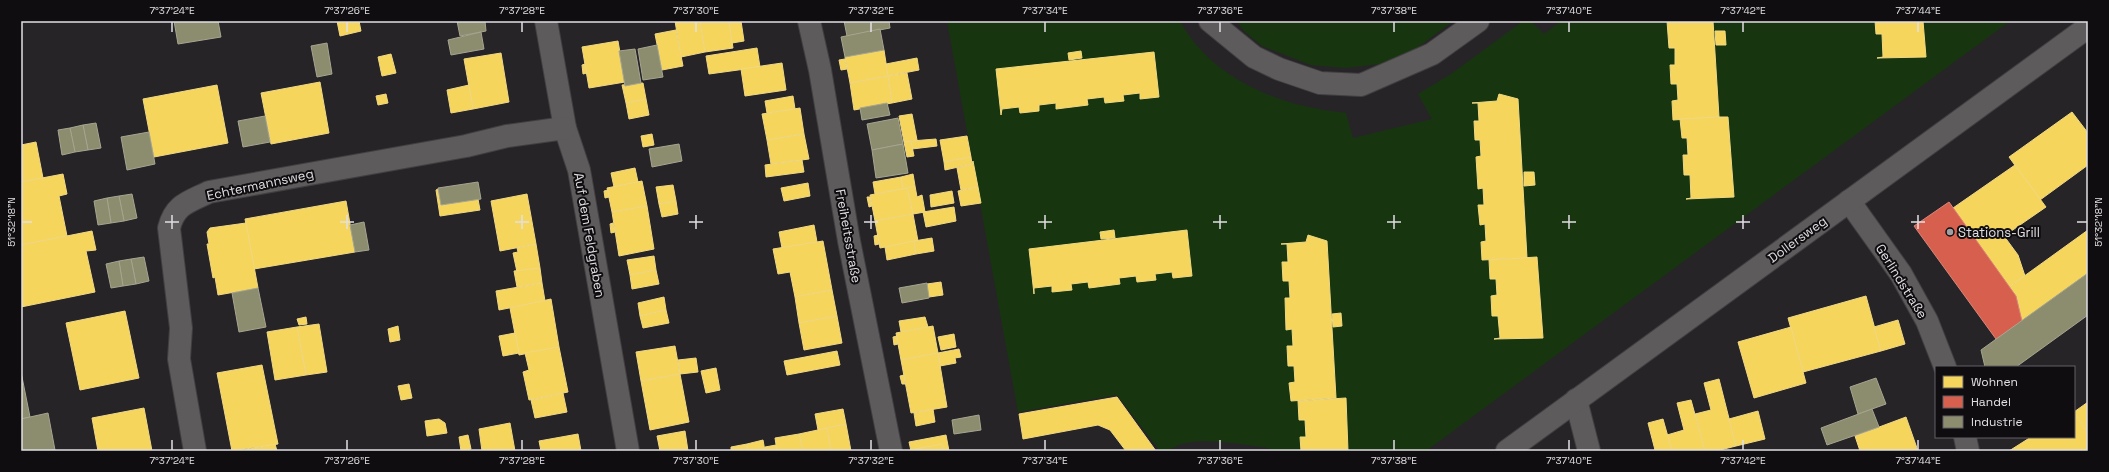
<svg xmlns="http://www.w3.org/2000/svg" width="2109" height="472" viewBox="0 0 2109 472" font-family="'Space Grotesk',sans-serif">
	<style>
		.green { fill: #17360f }
		.homes { fill: #f6d55c; stroke: #f0d884 }
		.shops { fill: #d6604d; stroke: #da867a }
		.industry { fill: #8c8c6e; stroke: #a6a591 }
		.lines { fill: none; stroke-linecap: round; stroke-linejoin: round }
		.minor-casing { stroke: #413f41; stroke-width: 24 }
		.major-casing { stroke: #413f41; stroke-width: 24 }
		.minor { stroke: #5d5b5b; stroke-width: 22 }
		.major { stroke: #5e5b5d; stroke-width: 22 }
		.ticks { fill: none; stroke: #e2dfe3; stroke-width: 1.5 }
		.poi-dot { fill: #a19ea2; stroke: #0f0d10; stroke-width: 1.5 }
		.labels { text-anchor: middle; stroke-width: 4; stroke-linejoin: round; paint-order: stroke }
		.street-label { font-size: 13px; fill: #e2dfe3; stroke: #0f0d10 }
		.poi-label { font-size: 13px; fill: #e2dfe3; stroke: #0f0d10; text-anchor: start }
		.neatline { fill: none; stroke: #e2dfe3; stroke-width: 1.5 }
		.ticks-label { font-size: 10px; text-anchor: middle; fill: #e2dfe3 }
	</style>
	<rect width="100%" height="100%" fill="#272428"/>
	<!-- green -->
	<g class="green">
		<path d="M 947,21 L 1180,21 C 1212,80 1282,107 1346,113 L 1353,138 L 1432,119 L 1418,94 L 1451,74 L 1523,21 L 1531,21 L 1544,34 L 1561,21 L 2010,21 L 1426,451 L 1270,451 L 1269,448 C 1246,445 1209,438 1186,443 C 1175,445 1171,451 1160,451 L 1117,395 L 1018,412 Z"/>
		<polygon points="1237,21 1453,21 1417,48 1379,64 1345,68 1311,65 1262,46 1244,31"/>
	</g>
	<!-- homes -->
	<g class="homes">
		<polygon points="337,21 359,21 361,31 340,36"/>
		<polygon points="675,21 700,21 705,52 681,57"/>
		<polygon points="700,21 729,21 733,48 705,52"/>
		<polygon points="729,21 741,21 744,41 732,43"/>
		<polygon points="1667,21 1713,21 1719,117 1673,120 1672,101 1678,100 1677,84 1671,84 1670,65 1675,65 1675,48 1669,48"/>
		<polygon points="1875,21 1923,21 1926,57 1877,58 1883,57 1882,34 1876,34"/>
		<polygon points="676,30 683,66 662,70 655,34"/>
		<polygon points="1715,31 1725,31 1726,45 1716,45"/>
		<polygon points="618,41 625,82 589,88 582,47"/>
		<polygon points="757,48 760,67 709,74 706,56"/>
		<polygon points="884,50 888,76 850,83 845,57"/>
		<polygon points="1081,51 1082,58 1069,60 1068,53"/>
		<polygon points="1154,52 1159,97 1140,99 1140,93 1123,95 1124,101 1105,103 1104,97 1087,99 1088,105 1056,109 1056,103 1039,105 1039,111 1020,113 1019,107 1002,109 1001,115 996,69"/>
		<polygon points="501,53 509,102 473,109 464,59"/>
		<polygon points="391,54 396,73 382,76 378,57"/>
		<polygon points="917,58 919,70 888,76 886,64"/>
		<polygon points="845,59 847,69 841,70 839,60"/>
		<polygon points="782,63 786,90 745,96 741,69"/>
		<polygon points="585,64 587,73 583,74 582,65"/>
		<polygon points="907,73 912,99 892,103 888,76"/>
		<polygon points="888,76 892,103 854,110 850,83"/>
		<polygon points="320,82 329,133 271,144 261,93"/>
		<polygon points="643,83 646,99 626,103 622,85"/>
		<polygon points="217,85 228,143 154,157 143,99"/>
		<polygon points="469,85 473,109 451,113 447,90"/>
		<polygon points="386,94 388,103 378,105 376,96"/>
		<polygon points="1499,94 1518,99 1527,258 1482,260 1481,242 1486,241 1485,224 1480,225 1478,205 1484,205 1483,188 1478,189 1476,157 1481,156 1480,140 1475,140 1474,121 1479,121 1478,103 1472,103 1497,101"/>
		<polygon points="793,96 795,109 767,113 765,101"/>
		<polygon points="646,99 649,115 629,119 626,103"/>
		<polygon points="800,108 804,134 767,140 762,114"/>
		<polygon points="2072,112 2088,133 2088,165 2040,200 2009,157"/>
		<polygon points="912,114 917,140 904,142 899,116"/>
		<polygon points="1719,117 1728,117 1734,197 1686,199 1691,198 1690,175 1684,175 1683,155 1688,155 1687,138 1682,138 1680,119"/>
		<polygon points="652,134 654,145 643,147 641,136"/>
		<polygon points="804,134 809,159 771,164 767,140"/>
		<polygon points="967,136 971,157 944,162 940,140"/>
		<polygon points="936,139 937,146 912,149 911,141"/>
		<polygon points="911,141 914,156 907,157 904,142"/>
		<polygon points="36,142 43,178 21,182 21,145"/>
		<polygon points="971,157 972,164 945,170 944,162"/>
		<polygon points="802,160 804,172 766,177 765,165"/>
		<polygon points="973,161 978,187 961,190 957,168 972,164"/>
		<polygon points="2015,165 2046,207 2004,236 2018,255 2025,276 2009,287 1953,208"/>
		<polygon points="635,168 638,182 614,187 611,173"/>
		<polygon points="1524,172 1534,172 1535,185 1524,186"/>
		<polygon points="63,174 67,194 59,196 67,236 21,245 21,182"/>
		<polygon points="913,174 915,186 903,189 901,177"/>
		<polygon points="901,177 903,189 875,194 873,182"/>
		<polygon points="642,181 647,206 612,212 607,188"/>
		<polygon points="808,183 810,196 784,201 781,188"/>
		<polygon points="673,185 676,201 659,204 656,187"/>
		<polygon points="915,186 917,197 922,195 925,212 913,214 907,188"/>
		<polygon points="978,187 981,203 961,206 958,191"/>
		<polygon points="907,188 913,214 875,221 870,195"/>
		<polygon points="438,189 441,205 478,199 480,210 440,216 436,190"/>
		<polygon points="608,190 609,197 605,198 604,191"/>
		<polygon points="952,191 954,203 931,207 930,195"/>
		<polygon points="527,194 536,244 500,251 491,201"/>
		<polygon points="867,197 870,197 872,206 869,207"/>
		<polygon points="346,201 355,252 254,269 245,219"/>
		<polygon points="676,201 678,214 662,217 659,204"/>
		<polygon points="647,206 654,249 619,256 612,212"/>
		<polygon points="954,207 956,221 926,227 923,212"/>
		<polygon points="913,214 918,241 880,248 875,221"/>
		<polygon points="246,223 258,288 218,295 215,277 213,278 207,244 209,244 207,232 210,228"/>
		<polygon points="613,223 615,232 611,233 610,224"/>
		<polygon points="814,225 817,242 782,248 779,232"/>
		<polygon points="1114,230 1115,238 1101,239 1100,232"/>
		<polygon points="1187,230 1192,276 1173,278 1172,272 1155,274 1156,280 1137,282 1136,276 1119,278 1120,284 1089,288 1088,282 1071,284 1072,290 1052,292 1052,286 1034,288 1034,294 1029,249"/>
		<polygon points="2088,230 2088,273 2022,321 2016,296 2009,287"/>
		<polygon points="92,231 96,250 86,251 95,292 21,307 21,245"/>
		<polygon points="878,235 879,244 875,245 874,236"/>
		<polygon points="1308,235 1327,241 1336,398 1291,401 1289,383 1295,382 1294,366 1288,366 1287,346 1293,346 1292,329 1286,330 1285,298 1290,298 1289,281 1283,281 1282,262 1288,262 1287,244 1281,244 1306,242"/>
		<polygon points="932,238 934,251 916,254 914,241"/>
		<polygon points="823,241 832,290 795,297 790,272 778,274 773,249"/>
		<polygon points="914,241 916,254 887,260 885,247"/>
		<polygon points="536,244 540,268 517,272 513,253 518,252 517,248"/>
		<polygon points="654,256 656,270 630,275 627,260"/>
		<polygon points="1537,257 1543,338 1494,339 1500,338 1498,316 1492,316 1491,296 1497,295 1496,279 1490,279 1489,260"/>
		<polygon points="540,268 542,283 517,287 514,271"/>
		<polygon points="656,270 659,284 632,289 630,275"/>
		<polygon points="941,282 943,295 929,297 927,284"/>
		<polygon points="542,283 545,301 499,310 496,291"/>
		<polygon points="832,290 837,316 799,323 795,297"/>
		<polygon points="1866,296 1881,351 1803,372 1788,318"/>
		<polygon points="664,297 666,310 640,316 638,303"/>
		<polygon points="551,299 559,347 519,355 510,308"/>
		<polygon points="666,310 669,323 643,328 640,316"/>
		<polygon points="125,311 139,378 80,390 66,323"/>
		<polygon points="1341,313 1342,326 1333,327 1332,314"/>
		<polygon points="837,316 842,343 804,350 799,323"/>
		<polygon points="306,317 307,324 299,325 297,319"/>
		<polygon points="925,317 928,327 901,332 899,321"/>
		<polygon points="1898,320 1905,344 1881,351 1874,327"/>
		<polygon points="319,324 327,372 306,375 297,327"/>
		<polygon points="398,326 400,340 390,342 388,329"/>
		<polygon points="933,326 938,353 901,360 896,333"/>
		<polygon points="297,327 306,375 275,380 267,332"/>
		<polygon points="1791,327 1806,383 1754,398 1738,342"/>
		<polygon points="515,333 519,353 503,356 499,336"/>
		<polygon points="954,334 956,347 941,350 938,337"/>
		<polygon points="897,336 898,344 894,345 893,337"/>
		<polygon points="675,346 680,374 641,381 636,352"/>
		<polygon points="559,347 568,392 529,400 523,372 529,370 525,353"/>
		<polygon points="959,349 961,357 955,358 956,363 940,366 938,353"/>
		<polygon points="837,351 840,365 787,375 784,361"/>
		<polygon points="938,353 947,407 911,413 901,360"/>
		<polygon points="696,358 698,372 680,374 678,360"/>
		<polygon points="262,365 278,444 232,451 217,373"/>
		<polygon points="716,368 720,390 706,393 701,371"/>
		<polygon points="680,374 689,422 650,430 641,381"/>
		<polygon points="904,375 905,384 902,384 900,376"/>
		<polygon points="1719,379 1736,446 1716,451 1705,451 1695,414 1711,410 1704,383"/>
		<polygon points="409,384 412,398 401,400 398,386"/>
		<polygon points="563,393 567,412 535,418 531,400"/>
		<polygon points="1117,397 1156,451 1126,451 1110,430 1098,425 1023,439 1019,414"/>
		<polygon points="1346,398 1348,451 1301,451 1300,437 1306,437 1305,420 1299,420 1298,401"/>
		<polygon points="1691,400 1705,451 1672,451 1667,435 1684,430 1677,403"/>
		<polygon points="2088,402 2088,434 2074,412"/>
		<polygon points="144,408 152,451 98,451 92,418"/>
		<polygon points="843,409 846,424 818,430 815,414"/>
		<polygon points="933,409 935,422 916,426 914,413"/>
		<polygon points="1758,411 1765,439 1736,446 1729,419"/>
		<polygon points="2074,412 2088,434 2088,451 2009,451 2031,437 2074,437"/>
		<polygon points="1906,417 1918,451 1860,451 1855,436"/>
		<polygon points="439,419 445,423 447,433 427,436 425,421"/>
		<polygon points="1663,419 1672,451 1652,451 1655,450 1648,423"/>
		<polygon points="510,423 515,451 482,451 479,429"/>
		<polygon points="846,424 851,451 831,451 827,428"/>
		<polygon points="827,428 831,451 803,451 799,434"/>
		<polygon points="685,431 688,451 660,451 657,436"/>
		<polygon points="578,434 581,451 541,451 539,441"/>
		<polygon points="799,434 803,451 777,451 775,438"/>
		<polygon points="468,435 471,449 461,451 459,437"/>
		<polygon points="946,435 949,451 944,451 942,444 911,451 909,442"/>
		<polygon points="763,440 765,451 748,451 747,444"/>
		<polygon points="275,444 277,451 240,451"/>
		<polygon points="747,444 748,451 731,451 731,447"/>
		<polygon points="942,444 944,451 916,451 915,449"/>
		<polygon points="776,445 777,451 765,451 765,447"/>
	</g>
	<!-- shops -->
	<polygon class="shops" points="1949,202 2016,296 2022,321 1996,339 1914,226"/>
	<!-- industry -->
	<g class="industry">
		<polygon points="174,21 218,21 221,37 178,44"/>
		<polygon points="457,21 485,21 486,31 460,36"/>
		<polygon points="844,21 889,21 890,28 847,36"/>
		<polygon points="880,29 884,50 845,57 841,37"/>
		<polygon points="481,32 484,49 451,55 448,40"/>
		<polygon points="327,43 332,74 317,77 311,46"/>
		<polygon points="657,45 663,77 643,80 638,49"/>
		<polygon points="635,49 641,83 625,86 619,51"/>
		<polygon points="887,103 890,115 862,120 860,108"/>
		<polygon points="265,116 270,142 243,147 238,121"/>
		<polygon points="898,118 903,144 872,150 867,124"/>
		<polygon points="96,123 101,148 88,150 83,125"/>
		<polygon points="83,125 88,150 75,152 70,128"/>
		<polygon points="70,128 75,152 62,155 58,130"/>
		<polygon points="149,132 155,164 127,170 121,137"/>
		<polygon points="679,144 682,161 652,167 649,149"/>
		<polygon points="903,144 908,173 876,178 872,150"/>
		<polygon points="478,182 481,199 441,205 438,188"/>
		<polygon points="132,194 137,218 124,221 119,196"/>
		<polygon points="119,196 124,221 111,223 107,198"/>
		<polygon points="107,198 111,223 98,225 94,201"/>
		<polygon points="364,222 369,250 355,252 350,225"/>
		<polygon points="144,257 149,281 136,284 131,259"/>
		<polygon points="131,259 136,284 123,286 119,261"/>
		<polygon points="119,261 123,286 111,288 106,264"/>
		<polygon points="2088,273 2088,315 2016,367 1985,367 1981,350"/>
		<polygon points="927,283 929,298 902,303 899,288"/>
		<polygon points="258,288 266,327 239,332 232,293"/>
		<polygon points="21,372 30,417 21,419"/>
		<polygon points="1876,378 1886,404 1858,414 1850,387"/>
		<polygon points="1872,409 1879,427 1827,445 1821,428"/>
		<polygon points="48,413 55,450 21,451 21,419"/>
		<polygon points="979,415 981,430 954,434 952,420"/>
	</g>
	<g class="lines">
		<defs>
			<g id="minor">
				<polyline points="546,21 565,128 579,170 628,451"/>
				<polyline points="809,21 820,70 849,241 891,451"/>
				<polyline points="1210,21 1254,57 1279,69 1320,83 1361,85 1432,54 1478,21"/>
				<polyline points="1849,201 1901,274 1927,321 1945,367"/>
				<polyline points="1576,400 1589,451"/>
				<polyline points="1965,437 1968,451"/>
				<path d="M 195,451 L 179,359 L 181,328 L 169,228 C 175,204 189,202 209,192 L 466,146 L 507,136 L 565,128"/>
			</g>
			<polyline id="major" points="1507,451 2088,27"/>
		</defs>
		<!-- minor casing -->
		<use href="#minor" class="minor-casing"/>
		<!-- major casing -->
		<use href="#major" class="major-casing"/>
		<!-- minor -->
		<use href="#minor" class="minor"/>
		<!-- major -->
		<use href="#major" class="major"/>
	</g>
	<!-- ticks -->
	<path class="ticks" d="M 172,22 L 172,32M 347,22 L 347,32M 522,22 L 522,32M 696,22 L 696,32M 871,22 L 871,32M 1045,22 L 1045,32M 1220,22 L 1220,32M 1394,22 L 1394,32M 1569,22 L 1569,32M 1743,22 L 1743,32M 1918,22 L 1918,32M 172,215 L 172,229M 347,215 L 347,229M 522,215 L 522,229M 696,215 L 696,229M 871,215 L 871,229M 1045,215 L 1045,229M 1220,215 L 1220,229M 1394,215 L 1394,229M 1569,215 L 1569,229M 1743,215 L 1743,229M 1918,215 L 1918,229M 22,222 L 32,222M 165,222 L 179,222M 340,222 L 354,222M 515,222 L 529,222M 689,222 L 703,222M 864,222 L 878,222M 1038,222 L 1052,222M 1213,222 L 1227,222M 1387,222 L 1401,222M 1562,222 L 1576,222M 1736,222 L 1750,222M 1911,222 L 1925,222M 2077,222 L 2087,222M 172,440 L 172,450M 347,440 L 347,450M 522,440 L 522,450M 696,440 L 696,450M 871,440 L 871,450M 1045,440 L 1045,450M 1220,440 L 1220,450M 1394,440 L 1394,450M 1569,440 L 1569,450M 1743,440 L 1743,450M 1918,440 L 1918,450"/>
	<!-- markers -->
	<circle class="poi-dot" cx="1950" cy="232" r="4"/>
	<g class="labels">
		<!-- street labels -->
		<g class="street-label">
			<text transform="translate(260 184) rotate(-12)" y="5">Echtermannsweg</text>
			<text transform="translate(590 235) rotate(80)" y="5">Auf dem Feldgraben</text>
			<text transform="translate(849 236) rotate(80)" y="5">Freiheitsstraße</text>
			<text transform="translate(1797 239) rotate(-36)" y="5">Dollersweg</text>
			<text transform="translate(1902 281) rotate(58)" y="5">Gerlindstraße</text>
		</g>
		<!-- poi labels -->
		<g class="poi-label">
			<text x="1958" y="237">Stations-Grill</text>
		</g>
	</g>
	<!-- border -->
	<rect width="2109" height="472" fill="none" stroke="#0f0d10" stroke-width="44"/>
	<!-- legend -->
	<rect x="1935" y="366" width="140" height="72" fill="#0f0d10" stroke="#636164"/>
	<rect x="1943" y="376" width="20" height="12" fill="#f6d55c" stroke="#636164"/>
	<text x="1971" y="386" font-size="12" fill="#e2dfe3">Wohnen</text>
	<rect x="1943" y="396" width="20" height="12" fill="#d6604d" stroke="#636164"/>
	<text x="1971" y="406" font-size="12" fill="#e2dfe3">Handel</text>
	<rect x="1943" y="416" width="20" height="12" fill="#8c8c6e" stroke="#636164"/>
	<text x="1971" y="426" font-size="12" fill="#e2dfe3">Industrie</text>
	<rect x="22" y="22" width="2065" height="428" class="neatline"/>
	<g class="ticks-label">
		<text x="172" y="14">7°37'24"E</text>
		<text x="347" y="14">7°37'26"E</text>
		<text x="522" y="14">7°37'28"E</text>
		<text x="696" y="14">7°37'30"E</text>
		<text x="871" y="14">7°37'32"E</text>
		<text x="1045" y="14">7°37'34"E</text>
		<text x="1220" y="14">7°37'36"E</text>
		<text x="1394" y="14">7°37'38"E</text>
		<text x="1569" y="14">7°37'40"E</text>
		<text x="1743" y="14">7°37'42"E</text>
		<text x="1918" y="14">7°37'44"E</text>
		<text transform="translate(11 222) rotate(-90)" y="4">51°32'18"N</text>
		<text transform="translate(2098 222) rotate(-90)" y="4">51°32'18"N</text>
		<text x="172" y="464">7°37'24"E</text>
		<text x="347" y="464">7°37'26"E</text>
		<text x="522" y="464">7°37'28"E</text>
		<text x="696" y="464">7°37'30"E</text>
		<text x="871" y="464">7°37'32"E</text>
		<text x="1045" y="464">7°37'34"E</text>
		<text x="1220" y="464">7°37'36"E</text>
		<text x="1394" y="464">7°37'38"E</text>
		<text x="1569" y="464">7°37'40"E</text>
		<text x="1743" y="464">7°37'42"E</text>
		<text x="1918" y="464">7°37'44"E</text>
	</g>
</svg>
